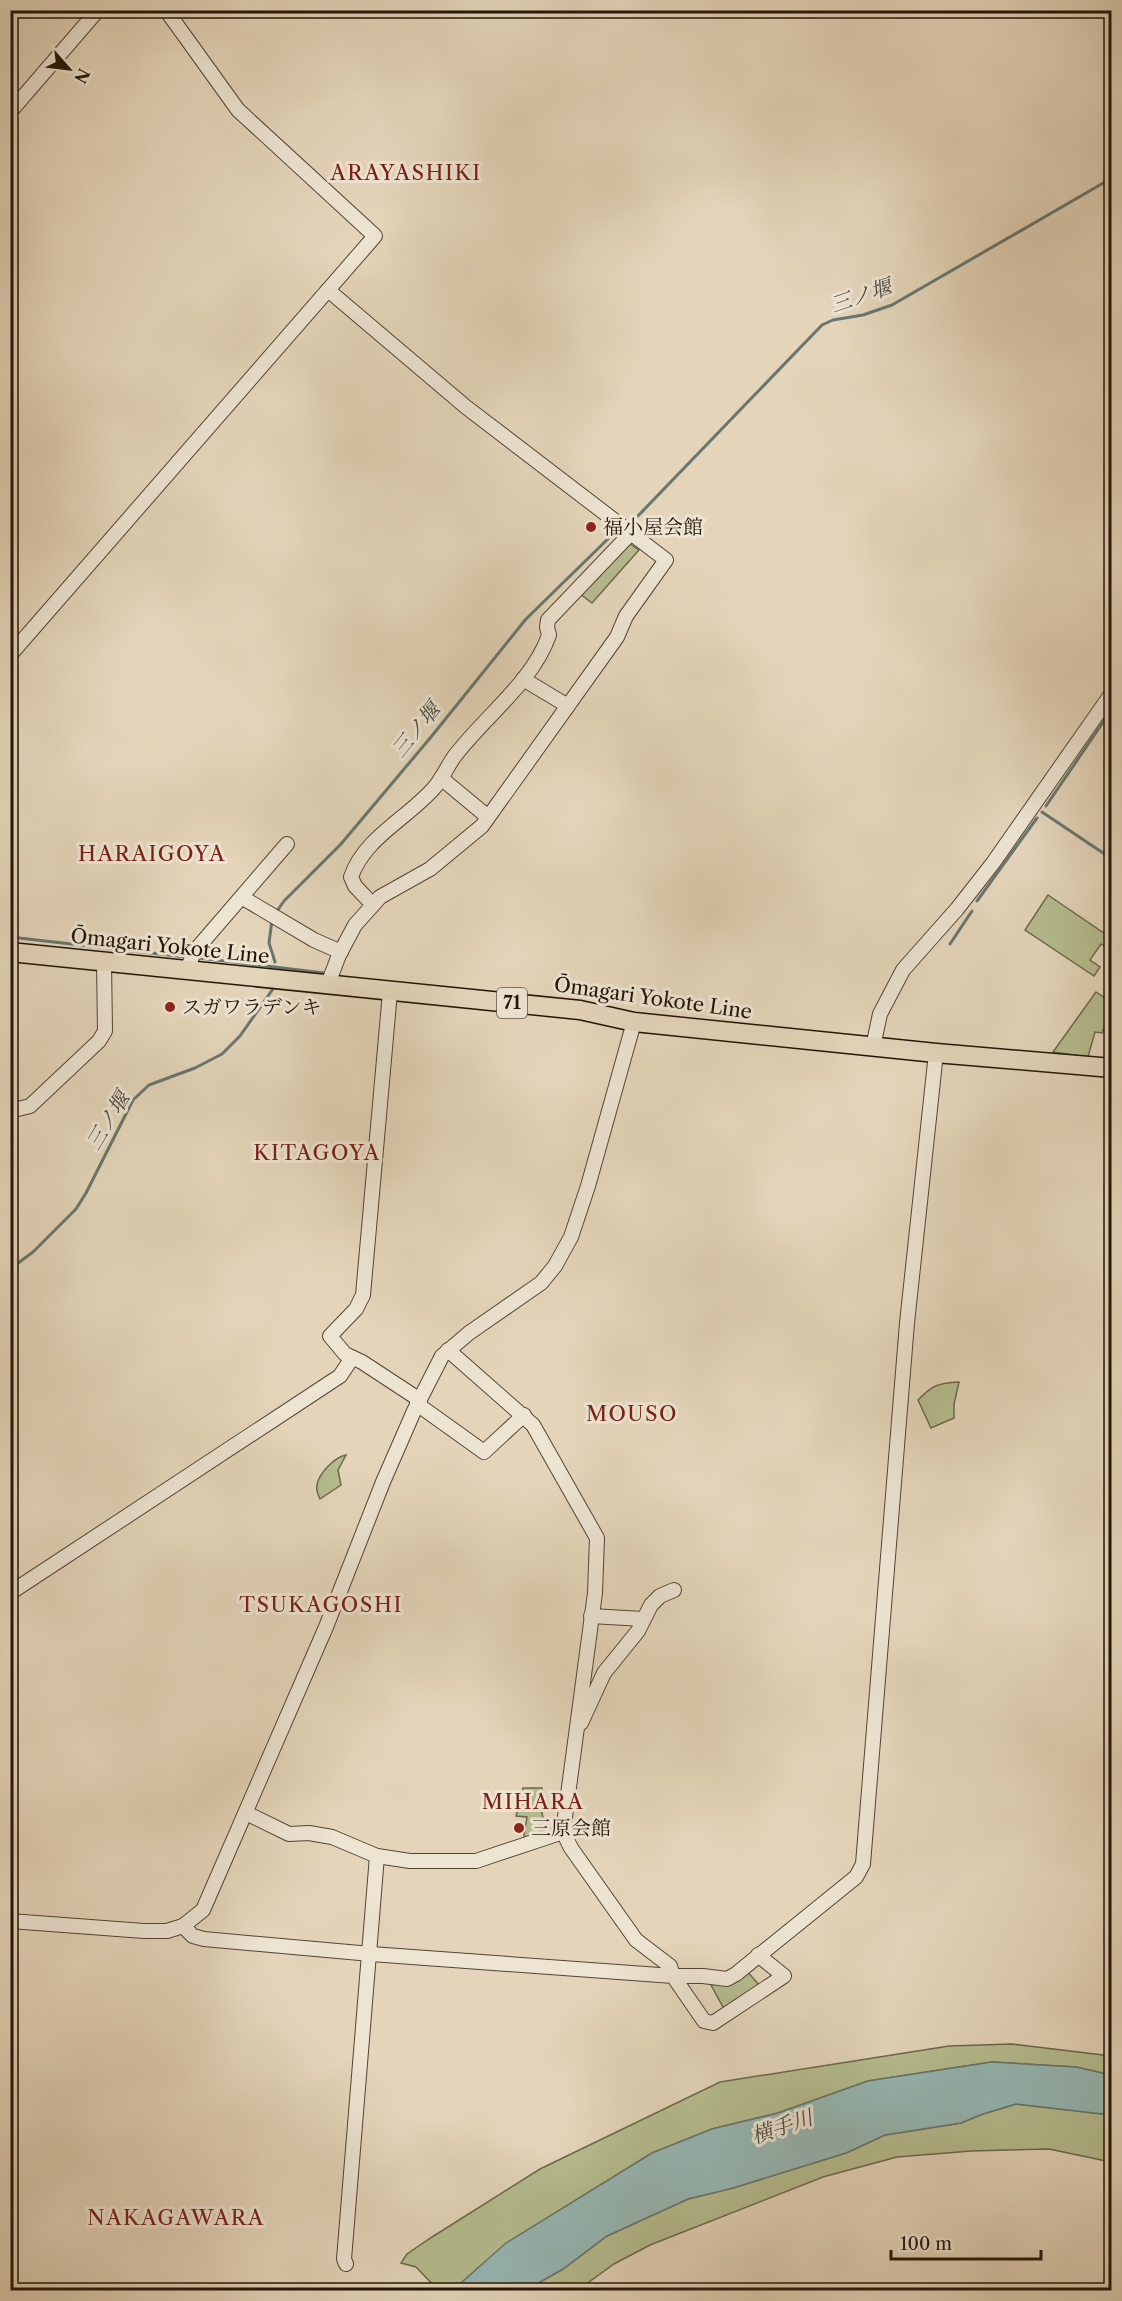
<svg xmlns="http://www.w3.org/2000/svg" width="1122" height="2301" viewBox="0 0 1122 2301" font-family="'Libre Caslon Text','Noto Serif JP',serif">
	<style>
		.green { fill: #b5bd8f; stroke: #6c684b; stroke-width: 1.5 }
		.water { fill: #96b8b5; stroke: #68766f; stroke-width: 1.5 }
		.lines { fill: none; stroke-linecap: round; stroke-linejoin: round }
		.stream { stroke: #68766f; stroke-width: 3 }
		.minor-casing { stroke: #534434; stroke-width: 16 }
		.major-casing { stroke: #231407; stroke-width: 21 }
		.minor { stroke: #ede4d2; stroke-width: 14 }
		.major { stroke: #e4d5ba; stroke-width: 18 }
		.poi-dot { fill: #8f2418; stroke: #ede4d2; stroke-width: 2 }
		.labels { text-anchor: middle; stroke-width: 6; stroke-linejoin: round; paint-order: stroke }
		.shield { fill: #ede4d2; stroke: #605244; stroke-width: 1.5 }
		.shield-label { font-size: 18px; font-weight: bold; fill: #231407 }
		.poi-label { font-size: 20px; fill: #231407; stroke: #ede4d2; text-anchor: start }
		.street-label { font-size: 20px; fill: #231407; stroke: #ede4d2 }
		.neighbourhood-label { font-size: 21px; letter-spacing: 1.5px; fill: #7a1f14; stroke: #ede4d2 }
		.water-label { font-size: 21px; font-style: italic; fill: #4b4d44; stroke: #ede4d2 }
	</style>
	<rect width="100%" height="100%" fill="#e4d5ba"/>
	<filter id="stains"><feTurbulence type="fractalNoise" baseFrequency=".00333" numOctaves="4"/><feColorMatrix values="0 0 0 0 .2 0 0 0 0 .09 0 0 0 0 .02 0 0 0 .5 -.17"/></filter>
	<radialGradient id="worn" r=".72"><stop offset=".6" stop-color="#630" stop-opacity="0"/><stop offset="1" stop-color="#630" stop-opacity=".3"/></radialGradient>
	<!-- green -->
	<g class="green">
		<polygon points="630,544 639,550 592,603 579,593"/>
		<polygon points="1048,895 1111,938 1111,951 1101,944 1090,960 1100,967 1094,976 1025,930"/>
		<polygon points="1096,992 1111,1002 1111,1011 1102,1033 1095,1032 1088,1057 1053,1052"/>
		<path d="M 959,1382 L 954,1404 L 954,1418 L 931,1428 L 918,1400 C 932,1385 939,1383 959,1382 Z"/>
		<path d="M 346,1455 L 338,1470 L 341,1485 L 320,1499 C 318,1495 316,1489 317,1485 C 319,1473 335,1457 346,1455 Z"/>
		<polygon points="523,1788 542,1788 545,1807 541,1808 546,1833 523,1842 527,1817 516,1816"/>
		<polygon points="746,1970 760,1986 724,2009 711,1985 727,1982"/>
		<polygon points="1012,2044 1111,2056 1111,2075 1076,2067 992,2062 868,2081 778,2113 712,2129 652,2153 507,2243 453,2290 438,2290 416,2267 401,2263 407,2254 432,2237 540,2169 720,2082 949,2046"/>
		<polygon points="1016,2104 1111,2115 1111,2162 1049,2149 971,2151 897,2157 823,2177 650,2245 614,2264 578,2290 526,2290 563,2269 607,2236 688,2199 733,2188 846,2153 885,2135 961,2123 983,2114"/>
	</g>
	<!-- water -->
	<polygon class="water" points="992,2062 1076,2067 1111,2075 1111,2115 1016,2104 983,2114 961,2123 885,2135 846,2153 733,2188 688,2199 607,2236 563,2269 526,2290 453,2290 506,2243 652,2153 712,2129 778,2113 868,2081"/>
	<g class="lines">
		<!-- stream -->
		<g class="stream">
			<polyline points="635,519 822,325 833,320 863,315 892,305 1112,178"/>
			<polyline points="1046,806 1112,709"/>
			<polyline points="1042,812 1112,859"/>
			<polyline points="977,901 1037,818"/>
			<polyline points="275,914 284,901 341,844 431,737 526,619 616,531"/>
			<polyline points="272,920 269,943 275,962"/>
			<polyline points="10,937 186,957"/>
			<polyline points="950,944 972,911"/>
			<polyline points="199,958 324,973"/>
			<polyline points="10,1269 33,1252 76,1209 86,1193 133,1100 149,1085 195,1068 222,1054 240,1036 275,986"/>
		</g>
		<defs>
			<g id="minor">
				<polyline points="10,112 98,10"/>
				<polyline points="10,655 375,236 238,110 166,10"/>
				<polyline points="523,679 568,706"/>
				<polyline points="441,778 488,817"/>
				<polyline points="243,898 314,940 341,952"/>
				<path d="M 373,905 L 355,886 L 351,877 C 364,838 408,818 434,788 C 442,779 447,767 454,757 C 483,718 533,682 549,635 L 547,627 L 548,620 L 631,533"/>
				<polyline points="187,970 194,952 287,844"/>
				<polyline points="328,984 339,955 355,925 380,897 430,869 482,826 617,637 626,616 666,560 466,407 328,290"/>
				<polyline points="390,992 363,1295 356,1309 330,1336 345,1354 362,1362 420,1400"/>
				<polyline points="873,1047 880,1014 903,970 957,909 993,863 1112,693"/>
				<polyline points="10,1111 30,1106 99,1041 105,1031 104,962"/>
				<polyline points="448,1350 533,1425 597,1538 595,1593 563,1832 571,1848 636,1940 670,1966 673,1976 703,1976 727,1979 736,1974 856,1877 863,1864 907,1323 936,1053"/>
				<polyline points="417,1404 484,1452 524,1415"/>
				<polyline points="10,1593 340,1376 352,1358"/>
				<polyline points="591,1616 643,1619"/>
				<polyline points="581,1723 604,1673 638,1631 651,1605 660,1596 674,1590"/>
				<polyline points="246,1813 289,1834 309,1833 332,1837 377,1856 410,1861 476,1861 563,1832"/>
				<polyline points="10,1921 144,1931 167,1931 183,1926 203,1910 326,1627 383,1482 414,1411 442,1356 469,1333 541,1283 555,1266 571,1237 588,1186 634,1022"/>
				<polyline points="183,1926 193,1936 204,1939 371,1954 673,1976 704,2021 713,2023 784,1976 758,1955"/>
				<polyline points="346,2264 344,2259 377,1856"/>
			</g>
			<polyline id="major" points="10,952 580,1010 634,1022 936,1053 1112,1068"/>
		</defs>
		<!-- minor casing -->
		<use href="#minor" class="minor-casing"/>
		<!-- major casing -->
		<use href="#major" class="major-casing"/>
		<!-- minor -->
		<use href="#minor" class="minor"/>
		<!-- major -->
		<use href="#major" class="major"/>
	</g>
	<!-- markers -->
	<g class="poi-dot">
		<circle cx="591" cy="527" r="6"/>
		<circle cx="170" cy="1007" r="6"/>
		<circle cx="519" cy="1828" r="6"/>
	</g>
	<g class="labels">
		<!-- shield labels -->
		<rect class="shield" x="497" y="988" width="30" height="30" rx="4.5"/>
		<g class="shield-label">
			<text x="512" y="1009">71</text>
		</g>
		<!-- poi labels -->
		<g class="poi-label">
			<text x="603" y="534">福小屋会館</text>
			<text x="182" y="1014">スガワラデンキ</text>
			<text x="531" y="1835">三原会館</text>
		</g>
		<!-- street labels -->
		<g class="street-label">
			<text transform="translate(170 946) rotate(6)" y="7">Ōmagari Yokote Line</text>
			<text transform="translate(653 998) rotate(8)" y="7">Ōmagari Yokote Line</text>
		</g>
		<!-- neighbourhood labels -->
		<g class="neighbourhood-label">
			<text x="406" y="180">ARAYASHIKI</text>
			<text x="152" y="861">HARAIGOYA</text>
			<text x="317" y="1160">KITAGOYA</text>
			<text x="632" y="1421">MOUSO</text>
			<text x="321" y="1612">TSUKAGOSHI</text>
			<text x="533" y="1809">MIHARA</text>
			<text x="176" y="2225">NAKAGAWARA</text>
		</g>
		<!-- water labels -->
		<g class="water-label">
			<text transform="translate(861 296) rotate(-19)" y="7">三ノ堰</text>
			<text transform="translate(416 730) rotate(-51)" y="7">三ノ堰</text>
			<text transform="translate(108 1121) rotate(-59)" y="7">三ノ堰</text>
			<text transform="translate(782 2127) rotate(-19)" y="7">横手川</text>
		</g>
	</g>
	<!-- margin -->
	<rect width="1122" height="2301" fill="none" stroke="#e4d5ba" stroke-width="36"/>
	<rect x="12" y="12" width="1098" height="2277" fill="none" stroke="#231407" stroke-width="3"/>
	<rect x="18" y="18" width="1086" height="2265" fill="none" stroke="#231407" stroke-width="1.5"/>
	<!-- north arrow -->
	<g transform="translate(69 69) rotate(118)" stroke="#ede4d2" stroke-width="4.5" paint-order="stroke">
	<path d="M0-4.5L10 22L0 15L-10 22Z" fill="#231407"/>
	<text y="-9" font-size="16" font-weight="bold" text-anchor="middle" fill="#231407">N</text>
	</g>
	<!-- scale -->
	<path d="M891 2250v9h150v-9" fill="none" stroke="#231407" stroke-width="3"/>
	<text x="900" y="2250" font-size="18" fill="#231407" stroke="#ede4d2" stroke-width="4.5" paint-order="stroke">100 m</text>
	<rect width="100%" height="100%" filter="url(#stains)"/>
	<rect width="100%" height="100%" fill="url(#worn)"/>
</svg>
